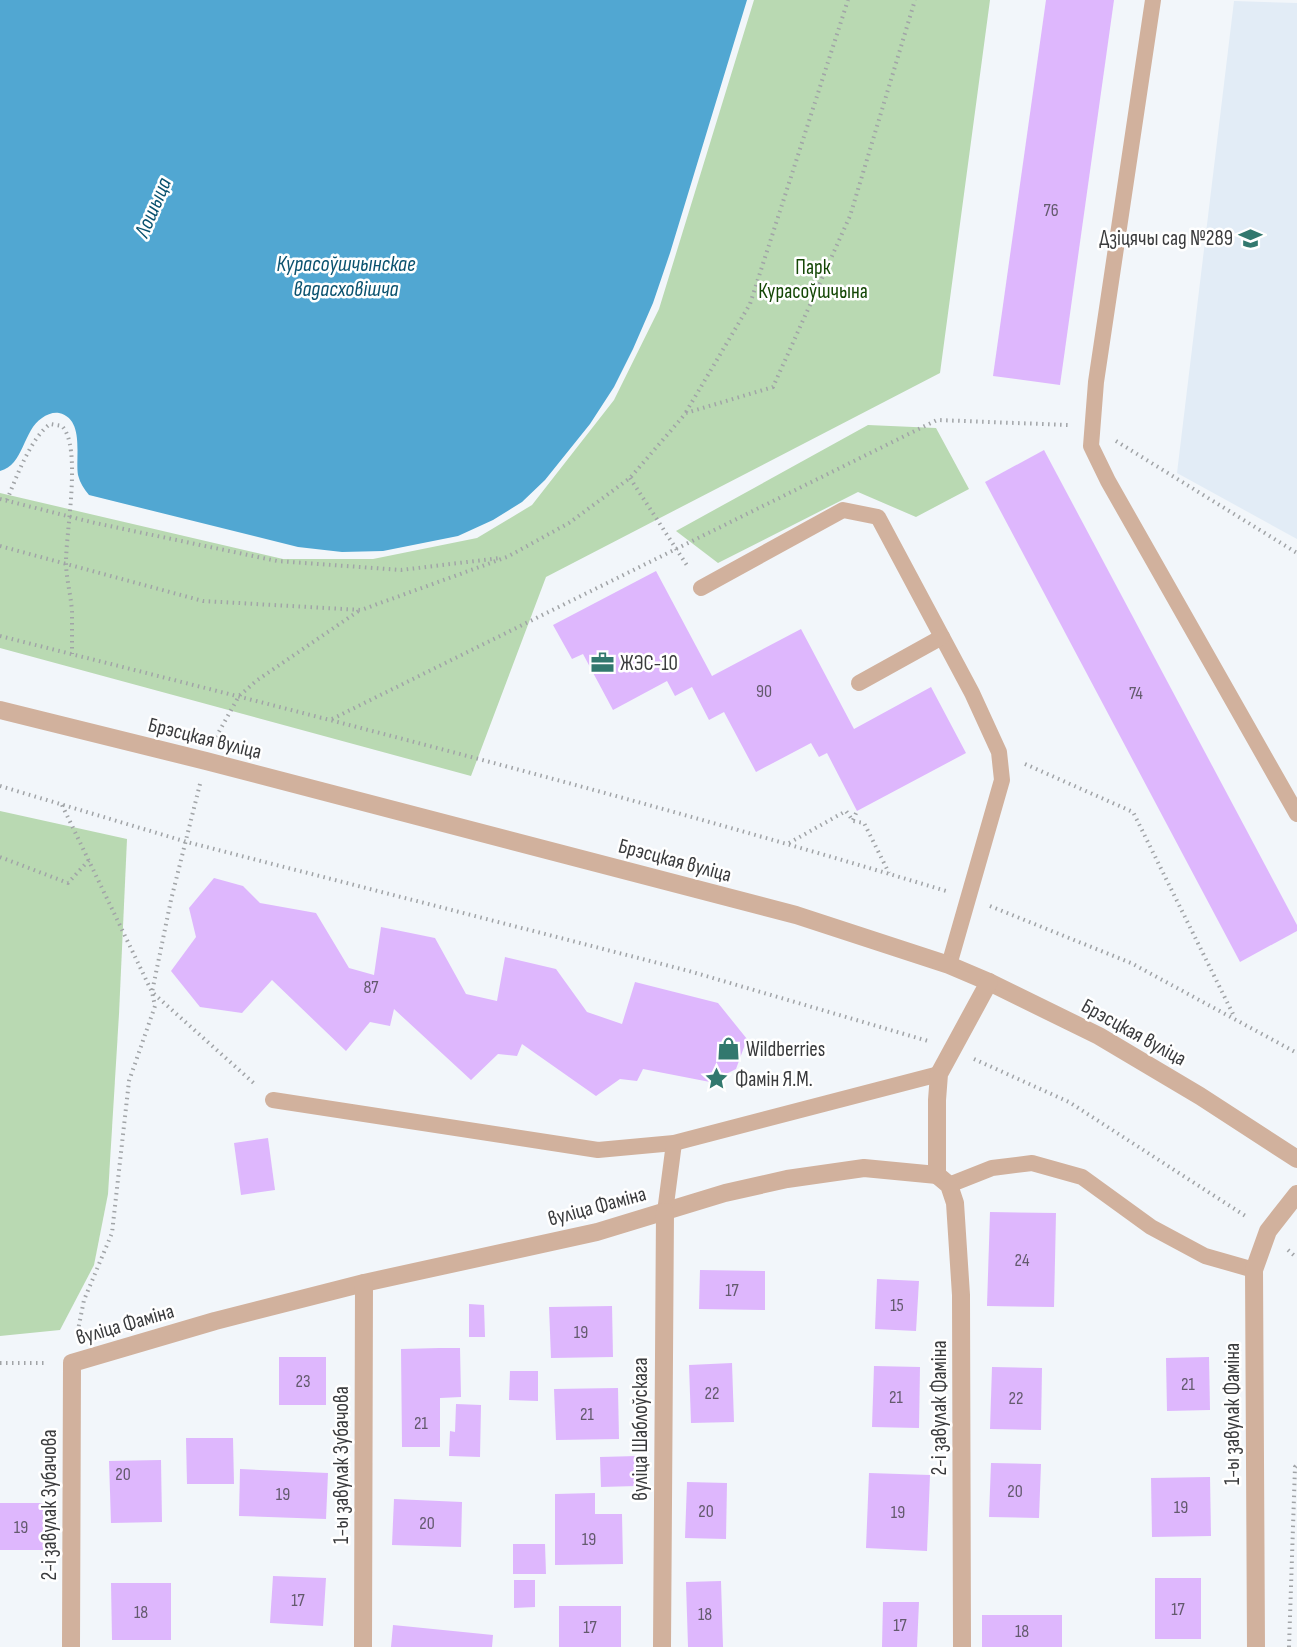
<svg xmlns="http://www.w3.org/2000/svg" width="1297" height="1647" viewBox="0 0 1297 1647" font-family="'Sofia Sans Condensed',sans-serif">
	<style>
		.built { fill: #e2ecf6 }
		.green { fill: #b9d9b2 }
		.water { fill: #51a7d2 }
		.building { fill: #deb7fd }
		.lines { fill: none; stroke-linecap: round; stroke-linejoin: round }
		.path { stroke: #a1a4a7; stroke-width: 4; stroke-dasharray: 1.5 4.5; stroke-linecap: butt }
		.service { stroke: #d1b19d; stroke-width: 16 }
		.minor { stroke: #d1b19d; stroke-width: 18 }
		.labels { text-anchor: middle; stroke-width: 5; stroke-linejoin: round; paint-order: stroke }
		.number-label { font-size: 18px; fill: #635a6d }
		.poi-label { font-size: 21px; fill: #3a3b3d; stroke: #fff; text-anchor: start }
		.park-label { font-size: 21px; fill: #144705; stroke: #fff }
		.street-label { font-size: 21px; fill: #3a3b3d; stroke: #fff }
		.water-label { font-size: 22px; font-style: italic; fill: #0a526f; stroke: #fff }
	</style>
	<rect width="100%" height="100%" fill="#f2f6fa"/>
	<!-- built -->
	<polygon class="built" points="1234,1 1297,3 1297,539 1177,473"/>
	<!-- green -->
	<g class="green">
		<polygon points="754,0 990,0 940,373 546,577 471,776 0,648 0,493 283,559 373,559 477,538 532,505 614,400 659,309"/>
		<polygon points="868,425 936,428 969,489 916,517 858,492 718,563 676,531"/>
		<polygon points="0,811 127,839 119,1014 108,1194 94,1265 60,1330 0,1336"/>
	</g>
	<!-- water -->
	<path class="water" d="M 0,0 L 747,0 L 670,253 L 653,303 L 633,349 L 614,387 L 590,424 L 545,480 L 522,502 L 493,520 L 458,536 L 383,551 L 342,552 L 298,547 L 89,495 C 84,489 80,483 78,475 C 75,457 85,419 59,413 C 54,412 47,414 42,418 C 23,430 24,465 0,471 Z"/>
	<!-- building -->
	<g class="building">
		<polygon points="1046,0 1114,0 1060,385 993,376"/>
		<polygon points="1044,450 1297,925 1297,931 1240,962 985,482"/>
		<polygon points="656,571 712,676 801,629 854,729 931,687 966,753 857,811 827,753 819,757 811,743 756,772 724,712 709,720 692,687 675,696 667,681 613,710 583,654 572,659 553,625"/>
		<polygon points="214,878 243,886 260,903 316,913 349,968 374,975 381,927 435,938 466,994 497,1001 505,957 556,969 587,1012 622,1024 635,982 718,1003 747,1039 736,1069 710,1082 643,1069 637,1081 620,1079 596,1096 522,1044 517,1056 498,1054 471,1080 394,1009 390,1026 370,1022 346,1051 272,980 242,1013 200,1007 171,971 196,937 189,908"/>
		<polygon points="268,1138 275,1190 241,1195 234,1143"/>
		<polygon points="990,1212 1056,1213 1054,1307 987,1306"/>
		<polygon points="700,1270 765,1271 765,1310 699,1309"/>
		<polygon points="877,1279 919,1281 916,1331 875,1329"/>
		<polygon points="469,1304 484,1305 485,1337 469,1337"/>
		<polygon points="612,1306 613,1357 551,1358 549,1307"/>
		<polygon points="439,1348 460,1348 461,1397 440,1398 440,1447 402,1447 401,1349"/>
		<rect x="279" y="1357" width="47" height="48"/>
		<polygon points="1209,1357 1210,1410 1167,1411 1166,1358"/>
		<polygon points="732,1363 734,1422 691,1423 689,1365"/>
		<polygon points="874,1366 920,1367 919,1428 872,1427"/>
		<polygon points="992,1367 1042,1368 1041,1430 990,1429"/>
		<polygon points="510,1371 538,1371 538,1401 509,1400"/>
		<polygon points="618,1388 619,1439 556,1440 554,1389"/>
		<polygon points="456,1404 481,1405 480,1457 449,1456 450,1431 455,1432"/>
		<polygon points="186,1438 233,1438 234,1484 187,1484"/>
		<polygon points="637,1456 637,1486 601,1487 600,1457"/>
		<polygon points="161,1460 162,1522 111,1523 109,1461"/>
		<polygon points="991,1463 1041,1464 1039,1518 989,1517"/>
		<polygon points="240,1469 328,1473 326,1519 239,1516"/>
		<polygon points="869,1473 930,1475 927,1551 866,1548"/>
		<polygon points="1210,1477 1211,1536 1152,1537 1151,1478"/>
		<polygon points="687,1482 727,1483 726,1539 685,1538"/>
		<polygon points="595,1493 595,1514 622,1514 623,1564 555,1565 555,1494"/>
		<polygon points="394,1499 462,1502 461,1547 392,1545"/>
		<rect x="0" y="1503" width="43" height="47"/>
		<polygon points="513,1544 545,1544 546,1574 513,1574"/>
		<polygon points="273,1576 326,1578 323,1626 270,1623"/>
		<rect x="1155" y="1578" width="46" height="61"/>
		<polygon points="514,1580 535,1580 535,1607 514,1608"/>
		<polygon points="721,1581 723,1647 688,1647 686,1582"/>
		<polygon points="111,1583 171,1583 171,1640 112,1640"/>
		<polygon points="883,1602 919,1602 917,1647 882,1647"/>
		<rect x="559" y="1606" width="62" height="41"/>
		<rect x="982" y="1615" width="80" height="32"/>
		<polygon points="393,1625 493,1635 492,1647 391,1647"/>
	</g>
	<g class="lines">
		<!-- path -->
		<g class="path">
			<polyline points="686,412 750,304 848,0"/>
			<polyline points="1116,441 1297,553"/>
			<polyline points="630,478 688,567"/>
			<polyline points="0,499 95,523 277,561 401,570 500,558"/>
			<path d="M 7,500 C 16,478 30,439 50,424 L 62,426 C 82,447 66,531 66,562 C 66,578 71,595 72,612 C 72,626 72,640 72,654"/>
			<polyline points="0,546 203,601 361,610 507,557 569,523 630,478 686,413 773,387 850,216 915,0"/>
			<path d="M 0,636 C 317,716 633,796 946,891"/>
			<polyline points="332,719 937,420 1068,425"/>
			<polyline points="216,737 239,696 256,681 360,610"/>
			<polyline points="1025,764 1133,812 1234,1016"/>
			<polyline points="200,784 171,900 152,992 256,1085"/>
			<polyline points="0,786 187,842 689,971 928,1041"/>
			<polyline points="62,805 152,992 155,1006 129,1081 112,1233 84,1300 77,1335"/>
			<polyline points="853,820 857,811"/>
			<polyline points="789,843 846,811 853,821 864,823 889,873"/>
			<polyline points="0,857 68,883 89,860"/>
			<polyline points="990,906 1131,963 1297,1053"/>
			<polyline points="974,1059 1069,1102 1247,1217"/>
			<polyline points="1288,1250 1297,1258"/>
			<polyline points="0,1363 48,1363"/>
			<polyline points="1289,1647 1295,1467 1297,1465"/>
		</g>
		<!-- service -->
		<g class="service">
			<polyline points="1153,0 1096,382 1091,446 1108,481 1297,814"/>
			<polyline points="701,588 843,510 878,517 972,693 999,752 1002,780 949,965"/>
			<polyline points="859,683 942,637"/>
			<polyline points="273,1100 598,1150 674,1143 939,1074"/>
			<polyline points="949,1185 992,1168 1032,1163 1082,1177 1151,1227 1205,1256 1254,1270"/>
			<polyline points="665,1212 674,1143"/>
		</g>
		<!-- minor -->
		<g class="minor">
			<polyline points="0,710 206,761 796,915 949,965 989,982 1099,1036 1200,1096 1297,1159"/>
			<polyline points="937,1175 949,1185 955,1203 961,1295 962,1647"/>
			<polyline points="71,1647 72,1363 215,1321 364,1283 597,1232 725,1193 787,1179 864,1168 937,1175 937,1100 939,1074 989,982"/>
			<polyline points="363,1647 364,1283"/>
			<polyline points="662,1647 665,1212"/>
			<polyline points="1256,1647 1254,1270 1268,1231 1297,1194"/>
		</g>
	</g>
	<!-- icons -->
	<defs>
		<symbol id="school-bare" viewBox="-9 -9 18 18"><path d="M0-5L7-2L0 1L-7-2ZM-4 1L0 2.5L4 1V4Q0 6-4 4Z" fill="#32786e" stroke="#fff" stroke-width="2.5" paint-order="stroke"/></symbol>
		<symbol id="office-bare" viewBox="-9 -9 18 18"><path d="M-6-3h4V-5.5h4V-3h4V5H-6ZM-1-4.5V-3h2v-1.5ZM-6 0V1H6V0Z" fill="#32786e" stroke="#fff" stroke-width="2.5" paint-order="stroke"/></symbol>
		<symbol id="shop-bare" viewBox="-9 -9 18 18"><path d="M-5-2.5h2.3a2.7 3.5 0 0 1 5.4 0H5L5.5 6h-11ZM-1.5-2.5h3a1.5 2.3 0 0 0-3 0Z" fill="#32786e" stroke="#fff" stroke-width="2.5" paint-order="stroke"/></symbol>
		<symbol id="sight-bare" viewBox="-9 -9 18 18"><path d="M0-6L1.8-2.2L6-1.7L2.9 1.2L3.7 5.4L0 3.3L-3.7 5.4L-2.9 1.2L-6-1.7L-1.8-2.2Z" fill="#32786e" stroke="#fff" stroke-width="2.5" paint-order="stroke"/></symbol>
	</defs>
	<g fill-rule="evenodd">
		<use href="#school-bare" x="1234" y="222" width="33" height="33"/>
		<use href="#office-bare" x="586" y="646" width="33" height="33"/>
		<use href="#shop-bare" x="712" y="1032" width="33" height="33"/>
		<use href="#sight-bare" x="700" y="1062" width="33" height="33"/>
	</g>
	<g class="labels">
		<!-- number labels -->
		<g class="number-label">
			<text x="1051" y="216">76</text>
			<text x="764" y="697">90</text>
			<text x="1136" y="699">74</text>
			<text x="371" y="993">87</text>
			<text x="1022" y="1266">24</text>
			<text x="732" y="1296">17</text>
			<text x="897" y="1311">15</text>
			<text x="581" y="1338">19</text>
			<text x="303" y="1387">23</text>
			<text x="1188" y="1390">21</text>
			<text x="712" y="1399">22</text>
			<text x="896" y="1403">21</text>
			<text x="1016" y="1404">22</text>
			<text x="587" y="1420">21</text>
			<text x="421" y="1429">21</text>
			<text x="123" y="1480">20</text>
			<text x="1015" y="1497">20</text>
			<text x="283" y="1500">19</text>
			<text x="1181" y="1513">19</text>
			<text x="706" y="1517">20</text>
			<text x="898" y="1518">19</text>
			<text x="427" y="1529">20</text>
			<text x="21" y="1533">19</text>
			<text x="589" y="1545">19</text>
			<text x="298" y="1606">17</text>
			<text x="1178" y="1615">17</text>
			<text x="141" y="1618">18</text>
			<text x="705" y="1620">18</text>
			<text x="900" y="1631">17</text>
			<text x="590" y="1633">17</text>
			<text x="1022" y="1637">18</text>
		</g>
		<!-- poi labels -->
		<g class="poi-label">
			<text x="1233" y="245" text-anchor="end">Дзіцячы сад №289</text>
			<text x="620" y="670">ЖЭС-10</text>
			<text x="746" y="1056">Wildberries</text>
			<text x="735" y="1086">Фамін Я.М.</text>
		</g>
		<!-- park labels -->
		<g class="park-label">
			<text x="813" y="274">Парк<tspan x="813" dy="24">Курасоўшчына</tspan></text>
		</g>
		<!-- street labels -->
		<g class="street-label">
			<text transform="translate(205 738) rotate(14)" y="7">Брэсцкая вуліца</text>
			<text transform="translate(675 860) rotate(15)" y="7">Брэсцкая вуліца</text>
			<text transform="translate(1134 1032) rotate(29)" y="7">Брэсцкая вуліца</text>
			<text transform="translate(597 1206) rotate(-15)" y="7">вуліца Фаміна</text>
			<text transform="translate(125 1324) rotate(-16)" y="7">вуліца Фаміна</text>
			<text transform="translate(939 1408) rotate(-90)" y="7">2-і завулак Фаміна</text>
			<text transform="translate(1232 1414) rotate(-90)" y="7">1-ы завулак Фаміна</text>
			<text transform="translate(640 1429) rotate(-90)" y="7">вуліца Шаблоўскага</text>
			<text transform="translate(341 1465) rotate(-90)" y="7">1-ы завулак Зубачова</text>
			<text transform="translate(49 1505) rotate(-90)" y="7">2-і завулак Зубачова</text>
		</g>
		<!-- water labels -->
		<g class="water-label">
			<text transform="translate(152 207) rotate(-67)" y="8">Лошыца</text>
			<text x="346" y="271">Курасоўшчынскае<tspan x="346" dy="25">вадасховішча</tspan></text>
		</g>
	</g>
</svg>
